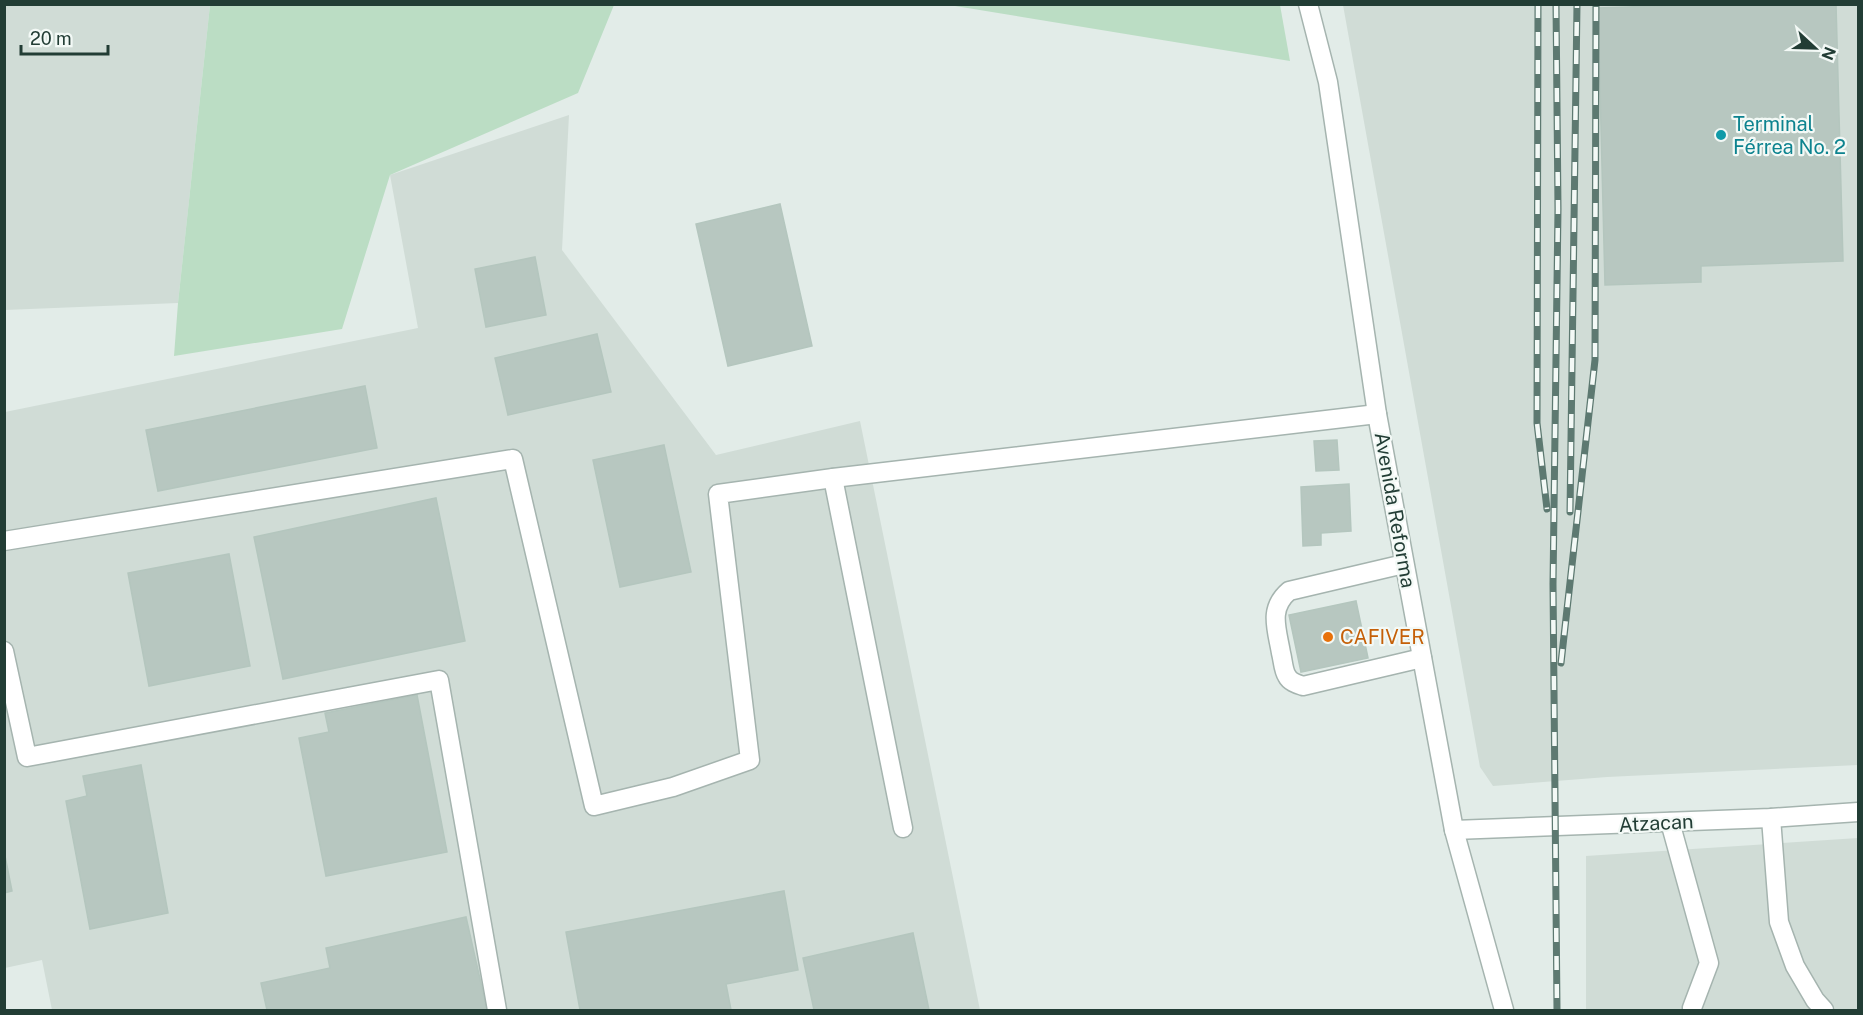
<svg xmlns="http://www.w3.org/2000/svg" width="1863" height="1015" viewBox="0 0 1863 1015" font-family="'Public Sans',sans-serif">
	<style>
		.built { fill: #d0dcd6 }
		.green { fill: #bbddc4 }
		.building { fill: #b7c7c0; stroke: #b4c6be; stroke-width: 1.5 }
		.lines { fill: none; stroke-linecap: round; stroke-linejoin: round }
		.minor-casing { stroke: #a5b4af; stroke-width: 21 }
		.minor { stroke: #fff; stroke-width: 18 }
		.rail-casing { stroke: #5d7971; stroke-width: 7 }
		.rail { stroke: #f3f9f6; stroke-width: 4.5; stroke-dasharray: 14; stroke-linecap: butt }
		.culture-dot { fill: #0f9aa8; stroke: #f3f9f6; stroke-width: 2 }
		.food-dot { fill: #e8710a; stroke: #f3f9f6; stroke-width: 2 }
		.labels { text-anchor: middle; stroke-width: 4.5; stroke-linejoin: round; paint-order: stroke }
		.culture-label { font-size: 20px; fill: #0d838f; stroke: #f3f9f6; text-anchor: start }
		.street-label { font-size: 20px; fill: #223d35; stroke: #f3f9f6 }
		.food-label { font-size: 20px; fill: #c56008; stroke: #f3f9f6; text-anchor: start }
	</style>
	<rect width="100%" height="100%" fill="#e2ece8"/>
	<!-- built -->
	<g class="built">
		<polygon points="4,5 210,5 178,303 5,310"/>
		<polygon points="1343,5 1858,5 1858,765 1607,777 1493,786 1480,767"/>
		<polygon points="569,115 562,250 716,455 860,421 980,1010 52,1010 42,960 5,968 5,412 418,328 390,175"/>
		<polygon points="1858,838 1858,1010 1586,1010 1586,856"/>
	</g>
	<!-- green -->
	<g class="green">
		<polygon points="210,5 210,4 614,5 578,93 390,175 342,329 174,356 178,303"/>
		<polygon points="949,5 1280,5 1290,61"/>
	</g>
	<!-- building -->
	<g class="building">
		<polygon points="1714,4 1836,4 1843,261 1701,266 1701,282 1605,285 1598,8"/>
		<polygon points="780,204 812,346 728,366 696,224"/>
		<polygon points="535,257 546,315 486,327 475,269"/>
		<polygon points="597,334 611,392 508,415 495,358"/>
		<polygon points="365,386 377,448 158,491 146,430"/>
		<polygon points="1337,440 1339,470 1316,471 1314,441"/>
		<polygon points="664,445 691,572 620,587 593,460"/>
		<polygon points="1349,484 1351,531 1321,533 1321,545 1303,546 1301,487"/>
		<polygon points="436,498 465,641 283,679 254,537"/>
		<polygon points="229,554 250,666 149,686 128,573"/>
		<polygon points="1356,601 1368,658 1301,672 1289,615"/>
		<polygon points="417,695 447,852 326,876 299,738 329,732 325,713"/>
		<polygon points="141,765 168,913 90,929 66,801 87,796 83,776"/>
		<polygon points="4,851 12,891 4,893"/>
		<polygon points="784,891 798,970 726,984 731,1010 580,1010 566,932"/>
		<polygon points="466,917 487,1010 267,1010 261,983 330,968 326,948"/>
		<polygon points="913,933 929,1010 814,1010 803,958"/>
	</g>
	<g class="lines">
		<defs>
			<g id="minor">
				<polyline points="1308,4 1328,82 1377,414 1454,830 1504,1010"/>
				<polyline points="833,478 903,828"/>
				<polyline points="4,541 513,459 594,806 673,787 750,760 718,494 833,478 1377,414"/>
				<path d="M 1404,564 L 1289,591 C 1268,609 1277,629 1281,653 C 1283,660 1283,670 1287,676 C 1290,682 1297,684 1303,686 L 1422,658"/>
				<polyline points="4,651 27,757 439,680 497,1010"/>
				<polyline points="1771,818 1779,922 1795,966 1815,1000 1824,1010"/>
				<polyline points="1670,822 1709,963 1692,1008"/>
				<polyline points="1454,830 1771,818 1858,812"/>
			</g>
		</defs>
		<!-- minor casing -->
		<use href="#minor" class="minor-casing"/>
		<!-- minor -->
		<use href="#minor" class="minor"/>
		<defs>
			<g id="rail">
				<polyline points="1538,4 1537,423 1547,509"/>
				<polyline points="1556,4 1558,209 1553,584 1557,1010"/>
				<polyline points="1570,512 1577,4"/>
				<polyline points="1561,663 1595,360 1596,4"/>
			</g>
		</defs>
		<!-- rail casing -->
		<use href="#rail" class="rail-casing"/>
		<!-- rail -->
		<use href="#rail" class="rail"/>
	</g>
	<!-- markers -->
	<circle class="culture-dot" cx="1721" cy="135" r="6"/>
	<circle class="food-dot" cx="1328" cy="637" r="6"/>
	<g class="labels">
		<!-- culture labels -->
		<g class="culture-label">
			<text x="1733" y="131">Terminal<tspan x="1733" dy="23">Férrea No. 2</tspan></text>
		</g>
		<!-- street labels -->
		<g class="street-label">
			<text transform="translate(1395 510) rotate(80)" y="7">Avenida Reforma</text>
			<text transform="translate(1656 823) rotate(-3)" y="7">Atzacan</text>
		</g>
		<!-- food labels -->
		<g class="food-label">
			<text x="1340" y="644">CAFIVER</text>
		</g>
	</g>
	<!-- border -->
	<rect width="1863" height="1015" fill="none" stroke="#223d35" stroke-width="12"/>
	<!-- north arrow -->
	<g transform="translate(1815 48) rotate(112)" stroke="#f3f9f6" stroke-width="4.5" paint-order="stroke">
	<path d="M0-4.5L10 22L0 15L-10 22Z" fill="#223d35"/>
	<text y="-9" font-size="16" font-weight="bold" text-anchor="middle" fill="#223d35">N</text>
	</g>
	<!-- scale -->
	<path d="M21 45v9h87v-9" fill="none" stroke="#223d35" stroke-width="3"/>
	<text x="30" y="45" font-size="18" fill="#223d35" stroke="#f3f9f6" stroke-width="4.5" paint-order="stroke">20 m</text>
</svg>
